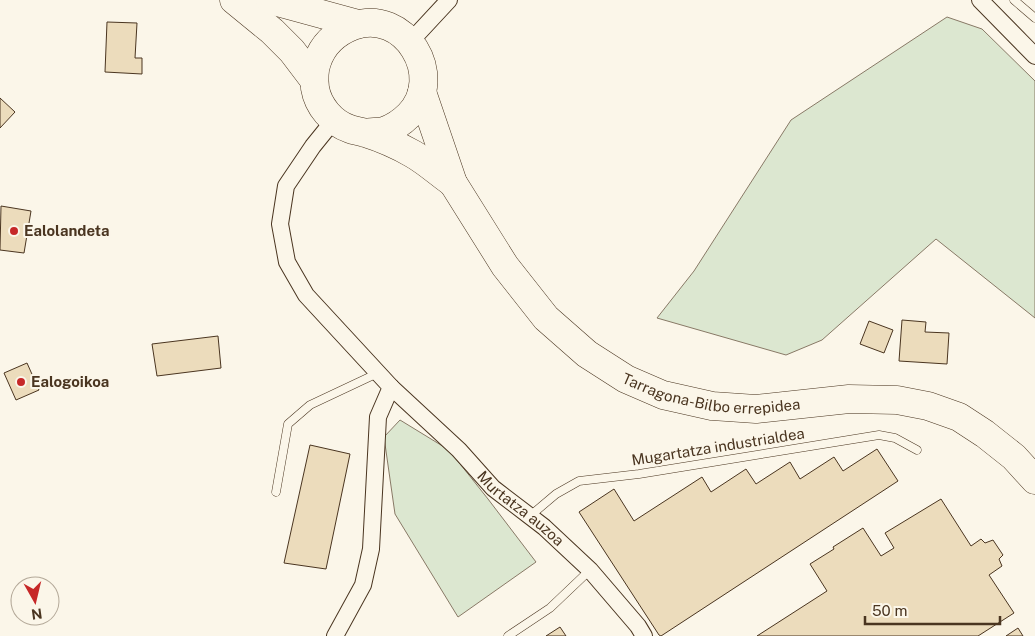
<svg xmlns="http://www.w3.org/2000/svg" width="1035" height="636" viewBox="0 0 1035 636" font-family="'Public Sans',sans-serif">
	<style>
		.green { fill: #dce7d0; stroke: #887966 }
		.building { fill: #ecdcbc; stroke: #4a3520 }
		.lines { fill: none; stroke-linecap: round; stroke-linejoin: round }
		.lane-casing { stroke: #4a3520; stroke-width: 9 }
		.street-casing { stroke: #4a3520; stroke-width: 18 }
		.highway-casing { stroke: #4a3520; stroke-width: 29 }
		.lane { stroke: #fbf6e9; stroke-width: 8 }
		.street { stroke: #fbf6e9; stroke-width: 16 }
		.highway { stroke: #fbf6e9; stroke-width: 28 }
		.poi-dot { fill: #c62828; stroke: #fbf6e9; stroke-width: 2 }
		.labels { text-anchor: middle; stroke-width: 4; stroke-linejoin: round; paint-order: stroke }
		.poi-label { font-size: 15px; font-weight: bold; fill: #4a3520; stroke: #fbf6e9; text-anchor: start }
		.street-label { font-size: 15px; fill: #4a3520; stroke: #fbf6e9 }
	</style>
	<rect width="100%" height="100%" fill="#fbf6e9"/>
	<!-- green -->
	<g class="green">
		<polygon points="947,17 982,29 1035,81 1035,318 936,239 822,340 786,355 657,318 694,271 791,120"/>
		<polygon points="400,420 449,450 488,499 536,562 458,617 395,514 384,437"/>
	</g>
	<!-- building -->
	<g class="building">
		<polygon points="107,22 137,23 135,58 142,58 142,74 105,72"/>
		<polygon points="0,98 15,112 0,128"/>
		<polygon points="1,206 31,211 24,253 0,250"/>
		<polygon points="902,320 926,322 925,332 949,333 947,364 899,361"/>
		<polygon points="869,321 893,330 884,353 860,344"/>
		<polygon points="218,336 221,368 157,376 152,344"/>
		<polygon points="27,363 39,390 16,400 4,373"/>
		<polygon points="310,445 350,454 326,569 284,563"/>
		<polygon points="877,449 898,481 661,636 659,635 579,512 614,489 634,521 702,477 711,492 746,469 756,484 790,462 800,479 834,457 843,471"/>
		<polygon points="941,499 971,546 981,539 985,543 993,540 1003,555 999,559 1002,566 989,575 1014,613 978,636 757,636 827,591 810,564 834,549 833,547 863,528 881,556 894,548 885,533"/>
		<polygon points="560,627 566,636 546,636"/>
		<polygon points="1018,628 1023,636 1006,636"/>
	</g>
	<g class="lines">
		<defs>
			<g id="lane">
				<polyline points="1014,0 1035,18"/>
				<polyline points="276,492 288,424 310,405 378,373"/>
				<polyline points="530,516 556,494 579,481 639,474 879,435 895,438 917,450"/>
				<polyline points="508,636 550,608 590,570"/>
			</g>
			<g id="street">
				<polyline points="980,0 1035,56"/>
				<polyline points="410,42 449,0"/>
				<polyline points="334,120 313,146 286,186 280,224 287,262 306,295 391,387 378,417 371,549 363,585 335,636"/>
				<path id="s1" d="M 391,387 L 459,450 L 493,488 L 544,527 L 590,570 L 638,626 L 644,636"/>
			</g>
			<g id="highway">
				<polyline points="234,0 272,31 292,51 314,80"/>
				<polyline points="270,0 358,24"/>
				<path id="s2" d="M 422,92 L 453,183 L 505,266 L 546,318 L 587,354 L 626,379 L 663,395 L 712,406 L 756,409 L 849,399 L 897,400 L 928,406 L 959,417 L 985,434 L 1014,457 L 1035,480"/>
				<path d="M 365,133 C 371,132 378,132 384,131 C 393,128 402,122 409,115 C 447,76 404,7 353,26 C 335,33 323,44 317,62 C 314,70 314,79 315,88 C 318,106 332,123 350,129 C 355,131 360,131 365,133 C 381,138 399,146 413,154 C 427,162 440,174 453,183"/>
			</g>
		</defs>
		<!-- lane casing -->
		<use href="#lane" class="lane-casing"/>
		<!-- street casing -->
		<use href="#street" class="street-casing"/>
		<!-- highway casing -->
		<use href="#highway" class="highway-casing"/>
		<!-- lane -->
		<use href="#lane" class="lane"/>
		<!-- street -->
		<use href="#street" class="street"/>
		<!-- highway -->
		<use href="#highway" class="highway"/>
	</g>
	<!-- markers -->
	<g class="poi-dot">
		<circle cx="14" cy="231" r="5"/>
		<circle cx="21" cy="382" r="5"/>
	</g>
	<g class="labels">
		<!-- poi labels -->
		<g class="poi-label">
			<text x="24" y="236">Ealolandeta</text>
			<text x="31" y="387">Ealogoikoa</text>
		</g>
		<!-- street labels -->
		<g class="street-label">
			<text dy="5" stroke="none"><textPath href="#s2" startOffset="449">Tarragona-Bilbo errepidea</textPath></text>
			<text transform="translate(718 447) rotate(-9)" y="5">Mugartatza industrialdea</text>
			<text dy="5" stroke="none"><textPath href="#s1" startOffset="178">Murtatza auzoa</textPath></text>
		</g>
	</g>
	<!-- north arrow -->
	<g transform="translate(35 601) rotate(172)"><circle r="24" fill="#fbf6e9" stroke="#b4a999"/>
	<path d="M0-4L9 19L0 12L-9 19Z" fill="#c62828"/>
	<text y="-8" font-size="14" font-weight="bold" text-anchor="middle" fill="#4a3520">N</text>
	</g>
	<!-- scale -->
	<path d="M865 616v8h135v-8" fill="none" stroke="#4a3520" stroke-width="2.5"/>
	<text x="872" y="616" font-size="15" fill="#4a3520" stroke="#fbf6e9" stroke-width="4" paint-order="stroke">50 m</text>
</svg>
